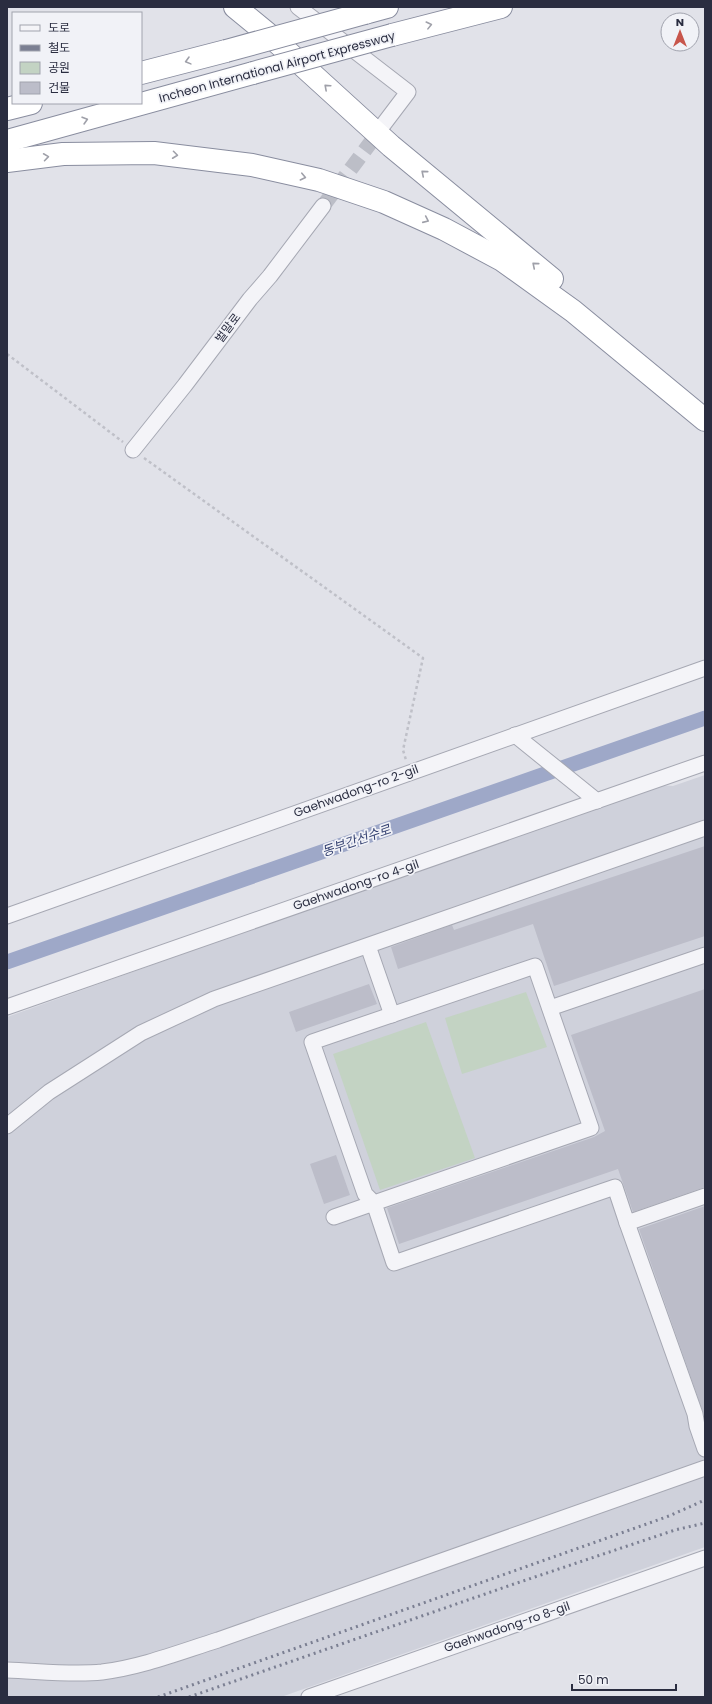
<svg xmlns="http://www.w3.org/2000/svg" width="712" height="1704" viewBox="0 0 712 1704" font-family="Poppins,'Noto Sans KR',sans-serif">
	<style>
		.built { fill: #cfd1db }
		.green { fill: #c3d3c3 }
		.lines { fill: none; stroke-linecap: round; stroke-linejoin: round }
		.canal { stroke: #9ea8c8; stroke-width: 15 }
		.building { fill: #bcbdc9 }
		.minor-tunnel { stroke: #bcbec7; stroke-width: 15; stroke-dasharray: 15 8; stroke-linecap: butt }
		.minor-casing { stroke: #a6a8b3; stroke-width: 17 }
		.highway-casing { stroke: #898d9f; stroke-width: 24 }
		.path { stroke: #bfc0c8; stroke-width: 2.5; stroke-dasharray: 3 3; stroke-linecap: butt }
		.minor { stroke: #f4f4f8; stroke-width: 15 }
		.highway { stroke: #fff; stroke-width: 22 }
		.rail { stroke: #7b7f92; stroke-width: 3; stroke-dasharray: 2 4; stroke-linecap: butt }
		.highway-bridge-casing { stroke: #898d9f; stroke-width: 24; stroke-linecap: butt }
		.highway-bridge { stroke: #fff; stroke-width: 22 }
		.oneway { stroke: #9fa0a9 }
		.labels { text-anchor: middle; stroke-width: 3.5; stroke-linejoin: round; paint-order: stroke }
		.street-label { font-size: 12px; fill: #2a2d40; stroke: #f1f2f7 }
		.water-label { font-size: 13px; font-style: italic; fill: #364372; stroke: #f1f2f7 }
	</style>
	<rect width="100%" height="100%" fill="#e1e2e9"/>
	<!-- built -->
	<polygon class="built" points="705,775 705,1547 281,1697 7,1697 7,1017 655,785 673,786"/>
	<!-- green -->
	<g class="green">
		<polygon points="526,992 547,1047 462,1074 445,1018"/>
		<polygon points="426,1022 475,1158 380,1190 333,1054"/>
	</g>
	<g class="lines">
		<!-- canal -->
		<polyline class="canal" points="7,962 705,718"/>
	</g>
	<!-- building -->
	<g class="building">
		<polygon points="705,846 705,936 554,986 533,924 398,969 391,947 452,925 454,930"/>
		<polygon points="369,984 377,1004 296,1032 289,1012"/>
		<polygon points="705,989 705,1187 633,1212 618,1169 399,1244 387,1208 594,1137 605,1131 571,1035"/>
		<polygon points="336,1155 350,1195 324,1204 310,1164"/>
		<polygon points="705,1206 705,1415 704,1415 639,1229"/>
	</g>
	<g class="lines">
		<!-- minor-tunnel -->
		<polyline class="minor-tunnel" points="323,206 383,126"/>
		<defs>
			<g id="minor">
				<polyline points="298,7 408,92 383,125"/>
				<polyline points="133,450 185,385 250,299 270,276 323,206"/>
				<polyline points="515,735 597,801"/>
				<polyline points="7,916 705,668"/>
				<polyline points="368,946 392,1015"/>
				<polyline points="7,1007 705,763"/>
				<polyline points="550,1008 705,955"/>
				<polyline points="7,1126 49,1092 141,1033 214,999 705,828"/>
				<polyline points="334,1217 374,1203 365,1194 312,1042 535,966 591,1128 374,1203 394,1263 615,1187 627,1223 705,1196"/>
				<polyline points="627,1223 695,1414 697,1426 705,1449"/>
				<path d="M 7,1670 C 38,1671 71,1675 102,1672 C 142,1667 180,1652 218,1640 L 705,1468"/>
				<polyline points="309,1697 705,1558"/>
			</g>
			<g id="highway">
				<polyline points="235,7 268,34 391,146 552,279"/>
				<polyline points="365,13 387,7"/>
				<polyline points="392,35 501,7"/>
				<polyline points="141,73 226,51"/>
				<polyline points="7,109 31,103"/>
				<polyline points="7,141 253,73"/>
				<polyline points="7,161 63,154 154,153 252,165 319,180 384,202 444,229 502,260 573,311 705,420"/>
			</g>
		</defs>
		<!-- minor casing -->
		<use href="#minor" class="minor-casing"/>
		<!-- highway casing -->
		<use href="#highway" class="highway-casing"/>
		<!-- path -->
		<g class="path">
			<polyline points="7,354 123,442"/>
			<polyline points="144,458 423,658 403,750 406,760"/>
		</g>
		<!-- minor -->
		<use href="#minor" class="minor"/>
		<!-- highway -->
		<use href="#highway" class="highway"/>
		<!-- rail -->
		<g class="rail">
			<polyline points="158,1697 669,1516 705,1500"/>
			<polyline points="189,1697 511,1585 675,1530 705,1523"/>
		</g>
		<defs>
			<g id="highway-bridge">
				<polyline points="226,51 365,13"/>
				<polyline points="253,73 392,35"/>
			</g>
		</defs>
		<!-- highway-bridge casing -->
		<use href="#highway-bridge" class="highway-bridge-casing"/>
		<!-- highway-bridge -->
		<use href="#highway-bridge" class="highway-bridge"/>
	</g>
	<!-- one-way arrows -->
	<defs><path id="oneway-chevron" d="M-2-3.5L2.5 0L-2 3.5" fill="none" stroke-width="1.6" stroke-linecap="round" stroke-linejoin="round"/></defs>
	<g class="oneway">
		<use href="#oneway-chevron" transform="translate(429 25) rotate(-14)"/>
		<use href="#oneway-chevron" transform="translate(188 61) rotate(165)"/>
		<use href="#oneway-chevron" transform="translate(327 87) rotate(-138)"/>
		<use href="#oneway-chevron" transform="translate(85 120) rotate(-16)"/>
		<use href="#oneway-chevron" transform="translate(175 155) rotate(7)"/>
		<use href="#oneway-chevron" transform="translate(46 157) rotate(-8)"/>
		<use href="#oneway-chevron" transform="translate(424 173) rotate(-140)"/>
		<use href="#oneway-chevron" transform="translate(303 177) rotate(13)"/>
		<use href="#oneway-chevron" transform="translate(426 220) rotate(24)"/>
		<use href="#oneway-chevron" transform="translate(535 265) rotate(-140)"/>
	</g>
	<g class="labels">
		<!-- street labels -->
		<g class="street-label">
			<text transform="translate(277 67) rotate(-15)" y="4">Incheon International Airport Expressway</text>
			<text transform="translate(228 328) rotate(-53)" y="4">벌말로</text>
			<text transform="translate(356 791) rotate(-20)" y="4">Gaehwadong-ro 2-gil</text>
			<text transform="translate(356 885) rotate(-19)" y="4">Gaehwadong-ro 4-gil</text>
			<text transform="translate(507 1627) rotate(-19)" y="4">Gaehwadong-ro 8-gil</text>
		</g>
		<!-- water labels -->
		<g class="water-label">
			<text transform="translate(356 840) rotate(-19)" y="5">동부간선수로</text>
		</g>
	</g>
	<!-- border -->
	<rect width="712" height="1704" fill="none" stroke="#2a2d40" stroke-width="16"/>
	<!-- legend -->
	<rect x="12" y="12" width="130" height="92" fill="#f1f2f7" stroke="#a1a3ae"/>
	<rect x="20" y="25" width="20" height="6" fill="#f4f4f8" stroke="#a1a3ae"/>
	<text x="48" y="32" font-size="12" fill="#2a2d40">도로</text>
	<rect x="20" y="45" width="20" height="6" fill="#7b7f92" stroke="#a1a3ae"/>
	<text x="48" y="52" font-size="12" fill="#2a2d40">철도</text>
	<rect x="20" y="62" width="20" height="12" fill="#c3d3c3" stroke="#a1a3ae"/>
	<text x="48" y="72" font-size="12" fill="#2a2d40">공원</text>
	<rect x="20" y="82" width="20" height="12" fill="#bcbdc9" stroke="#a1a3ae"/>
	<text x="48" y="92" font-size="12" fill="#2a2d40">건물</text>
	<!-- north arrow -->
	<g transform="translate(680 32)"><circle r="19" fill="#f1f2f7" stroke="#a1a3ae"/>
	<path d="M0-3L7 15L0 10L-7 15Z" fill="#c8564c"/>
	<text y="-6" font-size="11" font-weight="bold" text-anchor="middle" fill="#2a2d40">N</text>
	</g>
	<!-- scale -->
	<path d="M572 1684v6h104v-6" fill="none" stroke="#2a2d40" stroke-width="2"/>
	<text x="578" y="1684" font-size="12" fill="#2a2d40" stroke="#f1f2f7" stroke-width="3" paint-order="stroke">50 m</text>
</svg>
